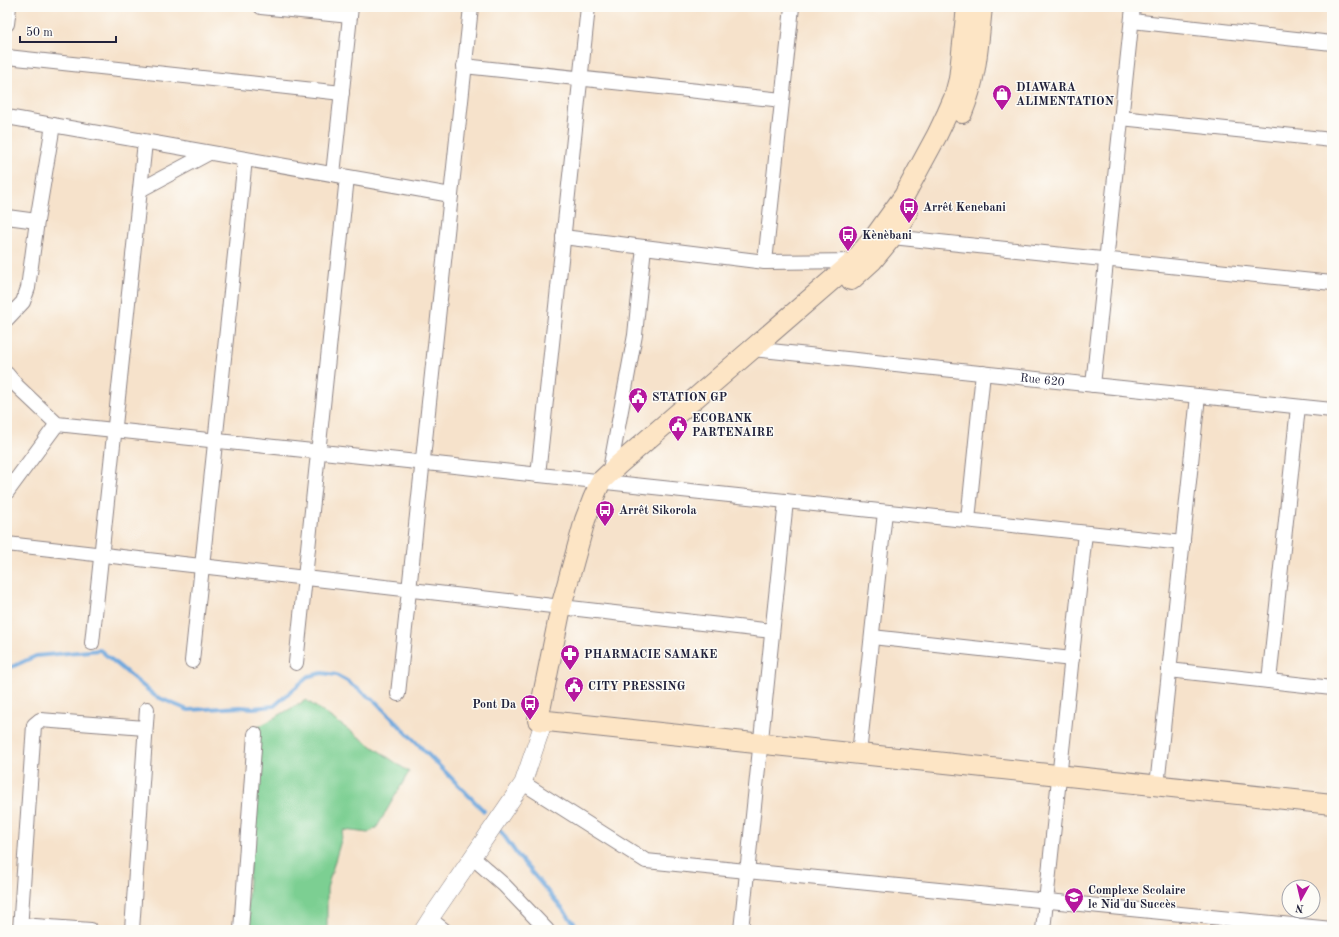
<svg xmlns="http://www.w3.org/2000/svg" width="1339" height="937" viewBox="0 0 1339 937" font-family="'Old Standard TT',serif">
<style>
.green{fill:#7bcf92;stroke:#4e7866}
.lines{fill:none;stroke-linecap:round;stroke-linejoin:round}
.stream{stroke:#6ea7dd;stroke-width:4}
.minor-casing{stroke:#8c8283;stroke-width:16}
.tertiary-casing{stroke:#8c8283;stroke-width:18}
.secondary-casing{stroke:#8c8283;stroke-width:22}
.minor{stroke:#fff;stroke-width:14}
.tertiary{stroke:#fff;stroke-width:17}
.secondary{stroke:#fde5c5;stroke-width:20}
.labels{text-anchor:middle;stroke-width:3;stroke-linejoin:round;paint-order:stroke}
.poi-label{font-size:12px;font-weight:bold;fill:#22223b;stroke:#fdfcf7;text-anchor:start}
.street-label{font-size:12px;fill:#22223b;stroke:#fdfcf7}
</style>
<rect width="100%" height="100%" fill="#fdfcf7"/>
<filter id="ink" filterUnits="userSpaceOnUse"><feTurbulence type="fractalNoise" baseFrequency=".025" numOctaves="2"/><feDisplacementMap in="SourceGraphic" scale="8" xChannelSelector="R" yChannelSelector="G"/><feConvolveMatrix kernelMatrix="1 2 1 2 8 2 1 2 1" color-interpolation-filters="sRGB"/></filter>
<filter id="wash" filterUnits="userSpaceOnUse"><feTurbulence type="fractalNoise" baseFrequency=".012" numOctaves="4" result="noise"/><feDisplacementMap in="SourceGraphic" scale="16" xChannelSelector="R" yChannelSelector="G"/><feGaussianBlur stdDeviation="0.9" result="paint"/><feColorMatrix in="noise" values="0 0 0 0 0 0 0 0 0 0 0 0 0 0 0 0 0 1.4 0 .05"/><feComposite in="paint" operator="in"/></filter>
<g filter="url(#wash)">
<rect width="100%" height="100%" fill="#f6e2cb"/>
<path class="green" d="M306,700L409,772L377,827L368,833L344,830L327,888V930H265L246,929L258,727Z"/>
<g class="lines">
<g class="stream">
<path d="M7,669L36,656L100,650L155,696L188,710L241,707L253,708L274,706L309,676L322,673L336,675L347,681L376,702L484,811"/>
<path d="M500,830L518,856L580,930"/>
</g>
</g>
</g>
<g filter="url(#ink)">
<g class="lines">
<defs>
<g id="minor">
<path d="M261,7L350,16"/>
<path d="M1132,21L1332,43"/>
<path d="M7,24L9,7"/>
<path d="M7,57L342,93"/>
<path d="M464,66L782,100"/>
<path d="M7,117L451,195"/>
<path d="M1121,118L1332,140"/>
<path d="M333,174L351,7"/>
<path d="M140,190L209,153"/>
<path d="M7,217L37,221"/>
<path d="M563,237L765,262L857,261"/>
<path d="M892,237L1332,283"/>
<path d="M765,262L792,7"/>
<path d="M7,319L23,302L28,288L37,221L53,125"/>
<path id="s1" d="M752,349L1332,410"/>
<path d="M7,374L17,386L57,424L1183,543"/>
<path d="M1093,385L1133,7"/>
<path d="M538,475L588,7"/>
<path d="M609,475L635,335L644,247"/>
<path d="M7,492L57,424"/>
<path d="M968,520L983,373"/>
<path d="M7,544L772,631"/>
<path d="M872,637L1072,659"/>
<path d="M92,643L145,142"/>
<path d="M192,661L245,159"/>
<path d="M296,663L347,177"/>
<path d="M1169,670L1332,688"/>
<path d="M1269,681L1298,407"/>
<path d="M398,694L471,7"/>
<path d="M859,754L885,512"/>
<path d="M523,783L646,861L1332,929"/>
<path d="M1157,786L1198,396"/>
<path d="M472,857L504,885L547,930"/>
<path d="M430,919L444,930"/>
<path d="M21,925L91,930"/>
<path d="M20,930L34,725L40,720L145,728"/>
<path d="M132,930L147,709"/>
<path d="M241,930L255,734"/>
<path d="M741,930L786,501"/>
<path d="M1043,930L1085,533"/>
</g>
<path id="tertiary" d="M423,930L430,919L523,783L544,721"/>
<g id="secondary">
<path d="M967,7L959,79L954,98L947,114L937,135L904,196L876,235L854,261L618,465L601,481L593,499L585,520L561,607L538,720L1332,804"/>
<path d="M962,113C977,77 978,45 982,7"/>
<path d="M851,280L873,260L892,237L907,213"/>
</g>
</defs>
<use href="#minor" class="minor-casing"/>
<use href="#tertiary" class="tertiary-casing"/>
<use href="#secondary" class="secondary-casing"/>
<use href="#minor" class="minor"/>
<use href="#tertiary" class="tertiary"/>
<use href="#secondary" class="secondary"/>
</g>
</g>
<defs>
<symbol id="shop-pin" viewBox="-11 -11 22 30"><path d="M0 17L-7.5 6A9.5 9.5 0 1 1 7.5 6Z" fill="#b5179e" stroke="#fdfcf7"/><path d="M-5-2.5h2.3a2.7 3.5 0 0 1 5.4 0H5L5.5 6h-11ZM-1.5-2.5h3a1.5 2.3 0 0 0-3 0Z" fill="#fff"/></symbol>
<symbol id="bus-pin" viewBox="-11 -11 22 30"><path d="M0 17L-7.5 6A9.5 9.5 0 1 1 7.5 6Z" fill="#b5179e" stroke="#fdfcf7"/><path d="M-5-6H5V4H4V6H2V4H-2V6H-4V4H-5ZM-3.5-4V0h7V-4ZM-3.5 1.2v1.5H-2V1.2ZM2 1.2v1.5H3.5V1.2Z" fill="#fff"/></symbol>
<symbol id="civic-pin" viewBox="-11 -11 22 30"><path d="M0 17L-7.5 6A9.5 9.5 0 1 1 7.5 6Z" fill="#b5179e" stroke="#fdfcf7"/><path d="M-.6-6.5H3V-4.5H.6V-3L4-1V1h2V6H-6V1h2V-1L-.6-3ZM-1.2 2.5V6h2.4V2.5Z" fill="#fff"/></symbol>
<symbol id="pharmacy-pin" viewBox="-11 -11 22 30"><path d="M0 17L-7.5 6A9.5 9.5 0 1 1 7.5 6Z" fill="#b5179e" stroke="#fdfcf7"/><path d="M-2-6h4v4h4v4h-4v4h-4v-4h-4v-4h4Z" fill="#fff"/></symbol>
<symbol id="school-pin" viewBox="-11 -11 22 30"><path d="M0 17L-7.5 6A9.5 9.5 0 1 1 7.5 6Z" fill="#b5179e" stroke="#fdfcf7"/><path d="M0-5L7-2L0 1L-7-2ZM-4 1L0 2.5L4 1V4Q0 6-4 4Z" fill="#fff"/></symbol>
</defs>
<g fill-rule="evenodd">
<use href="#shop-pin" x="991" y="83" width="22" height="30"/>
<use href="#bus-pin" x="898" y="196" width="22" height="30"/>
<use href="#bus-pin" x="837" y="224" width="22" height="30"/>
<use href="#civic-pin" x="627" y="386" width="22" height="30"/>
<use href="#civic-pin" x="667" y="414" width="22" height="30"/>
<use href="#bus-pin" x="594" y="499" width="22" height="30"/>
<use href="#pharmacy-pin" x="559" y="643" width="22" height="30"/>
<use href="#civic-pin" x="563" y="675" width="22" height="30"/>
<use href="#bus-pin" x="519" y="693" width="22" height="30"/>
<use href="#school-pin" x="1063" y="886" width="22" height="30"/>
</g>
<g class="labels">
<g class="poi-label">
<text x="1016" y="91">DIAWARA<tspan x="1016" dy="14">ALIMENTATION</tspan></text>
<text x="923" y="211">Arrêt Kenebani</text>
<text x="862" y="239">Kènèbani</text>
<text x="652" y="401">STATION GP</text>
<text x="692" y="422">ECOBANK<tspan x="692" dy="14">PARTENAIRE</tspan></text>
<text x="619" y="514">Arrêt Sikorola</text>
<text x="584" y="658">PHARMACIE SAMAKE</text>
<text x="588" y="690">CITY PRESSING</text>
<text x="516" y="708" text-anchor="end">Pont Da</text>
<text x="1088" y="894">Complexe Scolaire<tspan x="1088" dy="14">le Nid du Succès</tspan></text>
</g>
<g class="street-label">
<text dy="4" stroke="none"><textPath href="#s1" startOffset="292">Rue 620</textPath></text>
</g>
</g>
<rect width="1339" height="937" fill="none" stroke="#fdfcf7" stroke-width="24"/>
<g transform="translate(1301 899) rotate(188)"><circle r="19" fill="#fdfcf7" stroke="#a5a5ac"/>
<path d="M0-3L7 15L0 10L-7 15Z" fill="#b5179e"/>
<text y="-6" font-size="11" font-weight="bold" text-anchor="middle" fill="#22223b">N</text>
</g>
<path d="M20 36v6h96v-6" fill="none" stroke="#22223b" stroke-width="2"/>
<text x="26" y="36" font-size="12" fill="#22223b" stroke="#fdfcf7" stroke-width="3" paint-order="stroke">50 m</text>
</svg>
